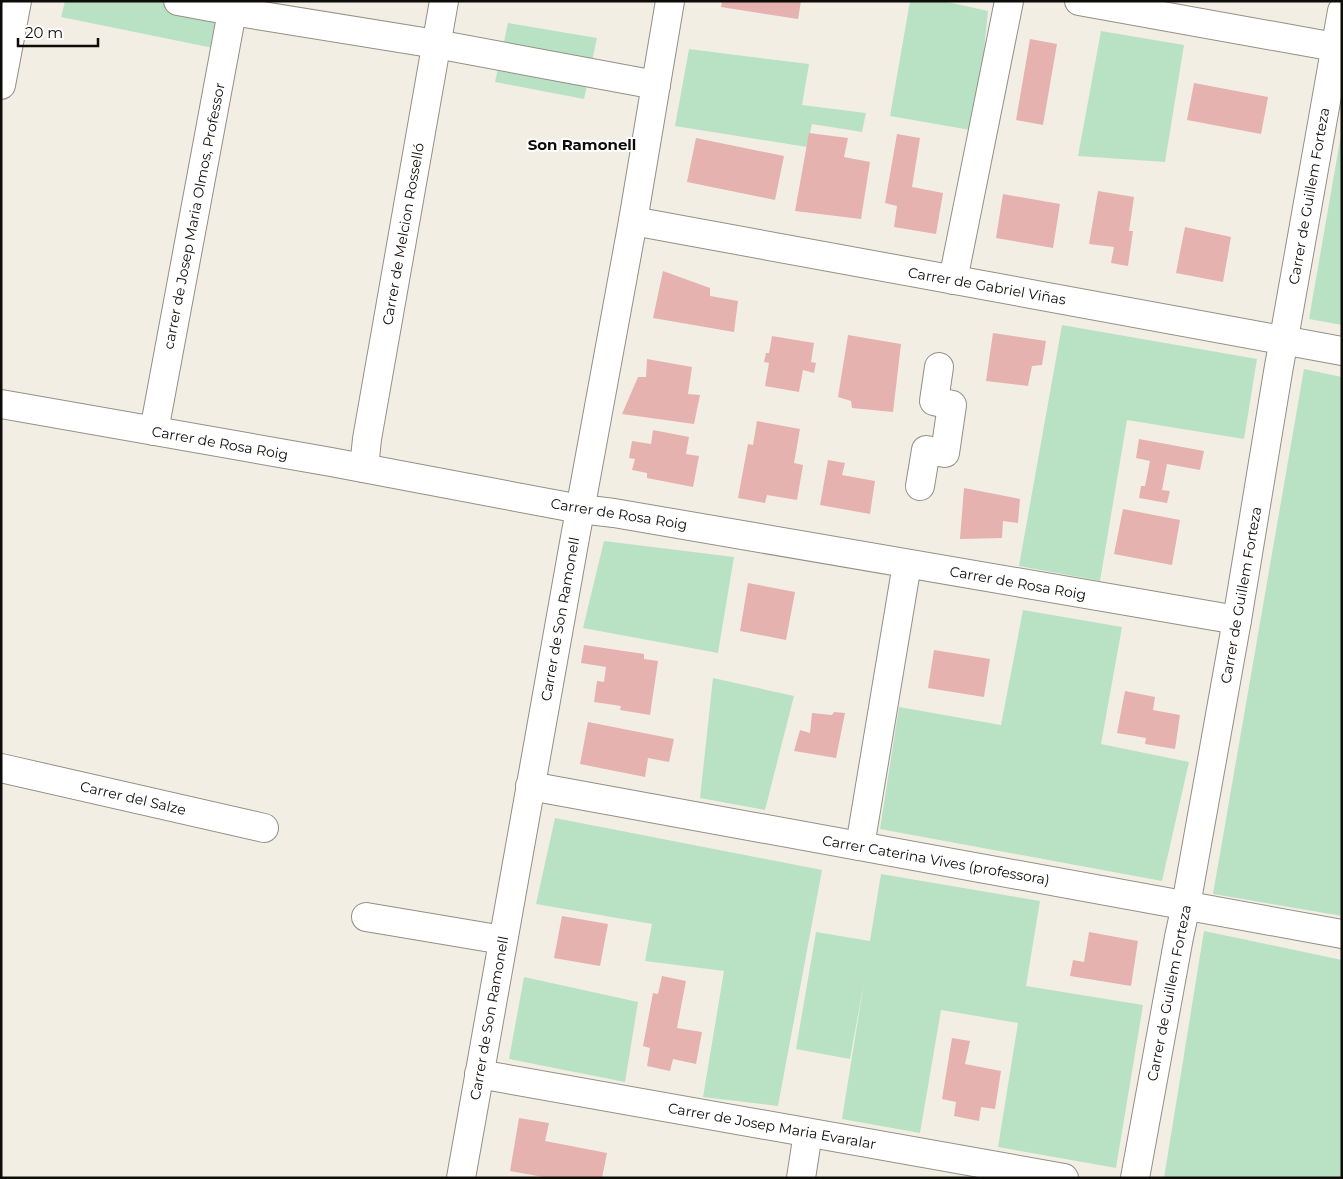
<svg xmlns="http://www.w3.org/2000/svg" width="1343" height="1179" viewBox="0 0 1343 1179" font-family="Montserrat,sans-serif">
<style>
.green{fill:#b9e2c5}
.building{fill:#e5b2af}
.lines{fill:none;stroke-linecap:round;stroke-linejoin:round}
.minor-casing{stroke:#948f86;stroke-width:30}
.minor{stroke:#fff;stroke-width:28}
.labels{text-anchor:middle;stroke-width:4;stroke-linejoin:round;paint-order:stroke}
.street-label{font-size:14px;fill:#0e0c09;stroke:#fff}
.neighbourhood-label{font-size:15px;font-weight:bold;fill:#0e0c09;stroke:#fff}
</style>
<rect width="100%" height="100%" fill="#f3eee4"/>
<g class="green">
<path d="M65,1H225L218,49L61,17Z"/>
<path d="M910,1H943L988,11L976,131L890,116Z"/>
<path d="M508,23L597,38L584,99L495,82Z"/>
<path d="M1101,31L1184,45L1165,162L1078,156Z"/>
<path d="M689,49L809,64L802,105L866,113L862,132L812,124L807,147L675,126Z"/>
<path d="M1342,129V325L1309,319Z"/>
<path d="M1062,325L1257,359L1244,439L1127,420L1100,581L1019,566Z"/>
<path d="M1304,369L1342,377V916L1213,894Z"/>
<path d="M604,541L734,557L718,653L583,628Z"/>
<path d="M1023,610L1122,627L1101,744L1189,762L1162,881L880,829L899,707L1001,725Z"/>
<path d="M713,678L794,696L765,810L700,798Z"/>
<path d="M555,818L822,870L778,1106L703,1097L724,971L645,961L652,924L536,904Z"/>
<path d="M881,874L1040,901L1026,986L1143,1005L1116,1168L998,1147L1018,1023L941,1010L920,1133L842,1119L864,982L850,1059L796,1049L816,932L870,941Z"/>
<path d="M1204,931L1342,960V1178H1164Z"/>
<path d="M524,977L638,1002L625,1082L509,1059Z"/>
</g>
<g class="building">
<path d="M722,1H801L798,19L721,7Z"/>
<path d="M1030,39L1057,44L1043,125L1016,120Z"/>
<path d="M1194,83L1268,97L1261,134L1187,120Z"/>
<path d="M809,133L848,138L844,157L870,162L861,219L795,211Z"/>
<path d="M897,134L920,138L912,187L943,193L936,234L894,227L897,206L885,203Z"/>
<path d="M696,138L784,156L775,200L687,182Z"/>
<path d="M1098,191L1134,197L1129,231H1133L1128,266L1111,263L1114,247L1089,244Z"/>
<path d="M1003,194L1060,204L1053,248L996,238Z"/>
<path d="M1185,227L1231,237L1223,282L1176,273Z"/>
<path d="M663,271L710,288V296L738,301L734,332L653,318Z"/>
<path d="M993,333L1046,341L1042,365L1032,366L1028,386L986,381Z"/>
<path d="M848,335L901,344L893,412L852,408L851,401L838,397Z"/>
<path d="M772,336L814,343L811,362L816,363L814,373L803,370L799,392L765,386L769,363L764,362L766,353H769Z"/>
<path d="M647,359L692,367L688,394L700,395L694,424L622,414L638,377H646Z"/>
<path d="M757,421L800,429L794,463L803,465L797,500L767,495L765,503L738,498L748,444L753,445Z"/>
<path d="M653,430L689,437L686,454L699,456L693,487L647,478V473L632,470L635,459L629,458L632,441L651,444Z"/>
<path d="M1139,439L1204,451L1200,470L1167,464L1162,490L1170,491L1167,503L1139,498L1141,486H1145L1150,461L1136,458Z"/>
<path d="M828,460L845,463L842,475L875,481L870,514L820,505Z"/>
<path d="M964,488L1020,499L1018,523L1003,521L1002,538L960,539Z"/>
<path d="M1123,509L1180,520L1172,565L1114,554Z"/>
<path d="M748,583L795,592L786,640L740,631Z"/>
<path d="M584,645L644,654V659L658,661L650,715L620,710L621,706L594,702L597,681L604,682L606,667L581,663Z"/>
<path d="M934,650L990,659L984,697L928,688Z"/>
<path d="M1125,691L1155,697L1153,710L1180,715L1175,749L1145,744L1146,738L1117,733Z"/>
<path d="M834,712L845,713L836,758L794,751L800,730L810,733L812,713L832,715Z"/>
<path d="M588,722L674,739L669,762L648,758L645,777L580,764Z"/>
<path d="M562,916L608,924L600,966L554,958Z"/>
<path d="M1089,932L1138,941L1131,986L1070,976L1073,960L1084,962Z"/>
<path d="M662,976L686,981L677,1028L702,1032L696,1064L673,1059L670,1071L647,1066L650,1048L643,1046L653,993L658,994Z"/>
<path d="M952,1038L970,1041L965,1064L1001,1071L995,1109L981,1107L979,1121L954,1116L956,1102L942,1099Z"/>
<path d="M519,1118L549,1123L545,1141L607,1153L602,1178H549L510,1171Z"/>
</g>
<g class="lines">
<defs>
<g id="minor">
<path d="M178,1L232,11L436,44L656,85"/>
<path d="M1079,1L1335,47"/>
<path d="M1,85L17,1"/>
<path d="M633,221L1342,351"/>
<path d="M953,280L1009,1"/>
<path d="M1,404L331,462L580,509L614,513L1237,620"/>
<path d="M154,431L234,1"/>
<path d="M364,468L367,439L444,1"/>
<path d="M920,486L926,450L945,453L952,405L934,401L939,367"/>
<path d="M1,768L264,828"/>
<path d="M530,786L1342,934"/>
<path d="M860,846L907,564"/>
<path d="M366,917L503,940"/>
<path d="M479,1074L1064,1178"/>
<path d="M461,1178L574,543L633,221L670,1"/>
<path d="M801,1178L808,1133"/>
<path d="M1135,1178L1179,937L1186,905L1237,620L1278,372L1342,11"/>
</g>
</defs>
<use href="#minor" class="minor-casing"/>
<use href="#minor" class="minor"/>
</g>
<g class="labels">
<g class="street-label">
<text transform="translate(1309 196) rotate(-80)" y="5">Carrer de Guillem Forteza</text>
<text transform="translate(194 216) rotate(-79)" y="5">carrer de Josep Maria Olmos, Professor</text>
<text transform="translate(403 234) rotate(-80)" y="5">Carrer de Melcion Rosselló</text>
<text transform="translate(987 286) rotate(10)" y="5">Carrer de Gabriel Viñas</text>
<text transform="translate(220 443) rotate(10)" y="5">Carrer de Rosa Roig</text>
<text transform="translate(619 514) rotate(9)" y="5">Carrer de Rosa Roig</text>
<text transform="translate(1018 583) rotate(10)" y="5">Carrer de Rosa Roig</text>
<text transform="translate(1241 595) rotate(-80)" y="5">Carrer de Guillem Forteza</text>
<text transform="translate(560 619) rotate(-80)" y="5">Carrer de Son Ramonell</text>
<text transform="translate(133 798) rotate(13)" y="5">Carrer del Salze</text>
<text transform="translate(936 860) rotate(10)" y="5">Carrer Caterina Vives (professora)</text>
<text transform="translate(1169 993) rotate(-79)" y="5">Carrer de Guillem Forteza</text>
<text transform="translate(489 1018) rotate(-80)" y="5">Carrer de Son Ramonell</text>
<text transform="translate(772 1126) rotate(10)" y="5">Carrer de Josep Maria Evaralar</text>
</g>
<g class="neighbourhood-label">
<text x="582" y="150">Son Ramonell</text>
</g>
</g>
<rect width="1343" height="1179" fill="none" stroke="#0e0c09" stroke-width="5"/>
<path d="M18 38v8h80v-8" fill="none" stroke="#0e0c09" stroke-width="2.5"/>
<text x="25" y="38" font-size="15" fill="#0e0c09" stroke="#ffffff" stroke-width="4" paint-order="stroke">20 m</text>
</svg>
